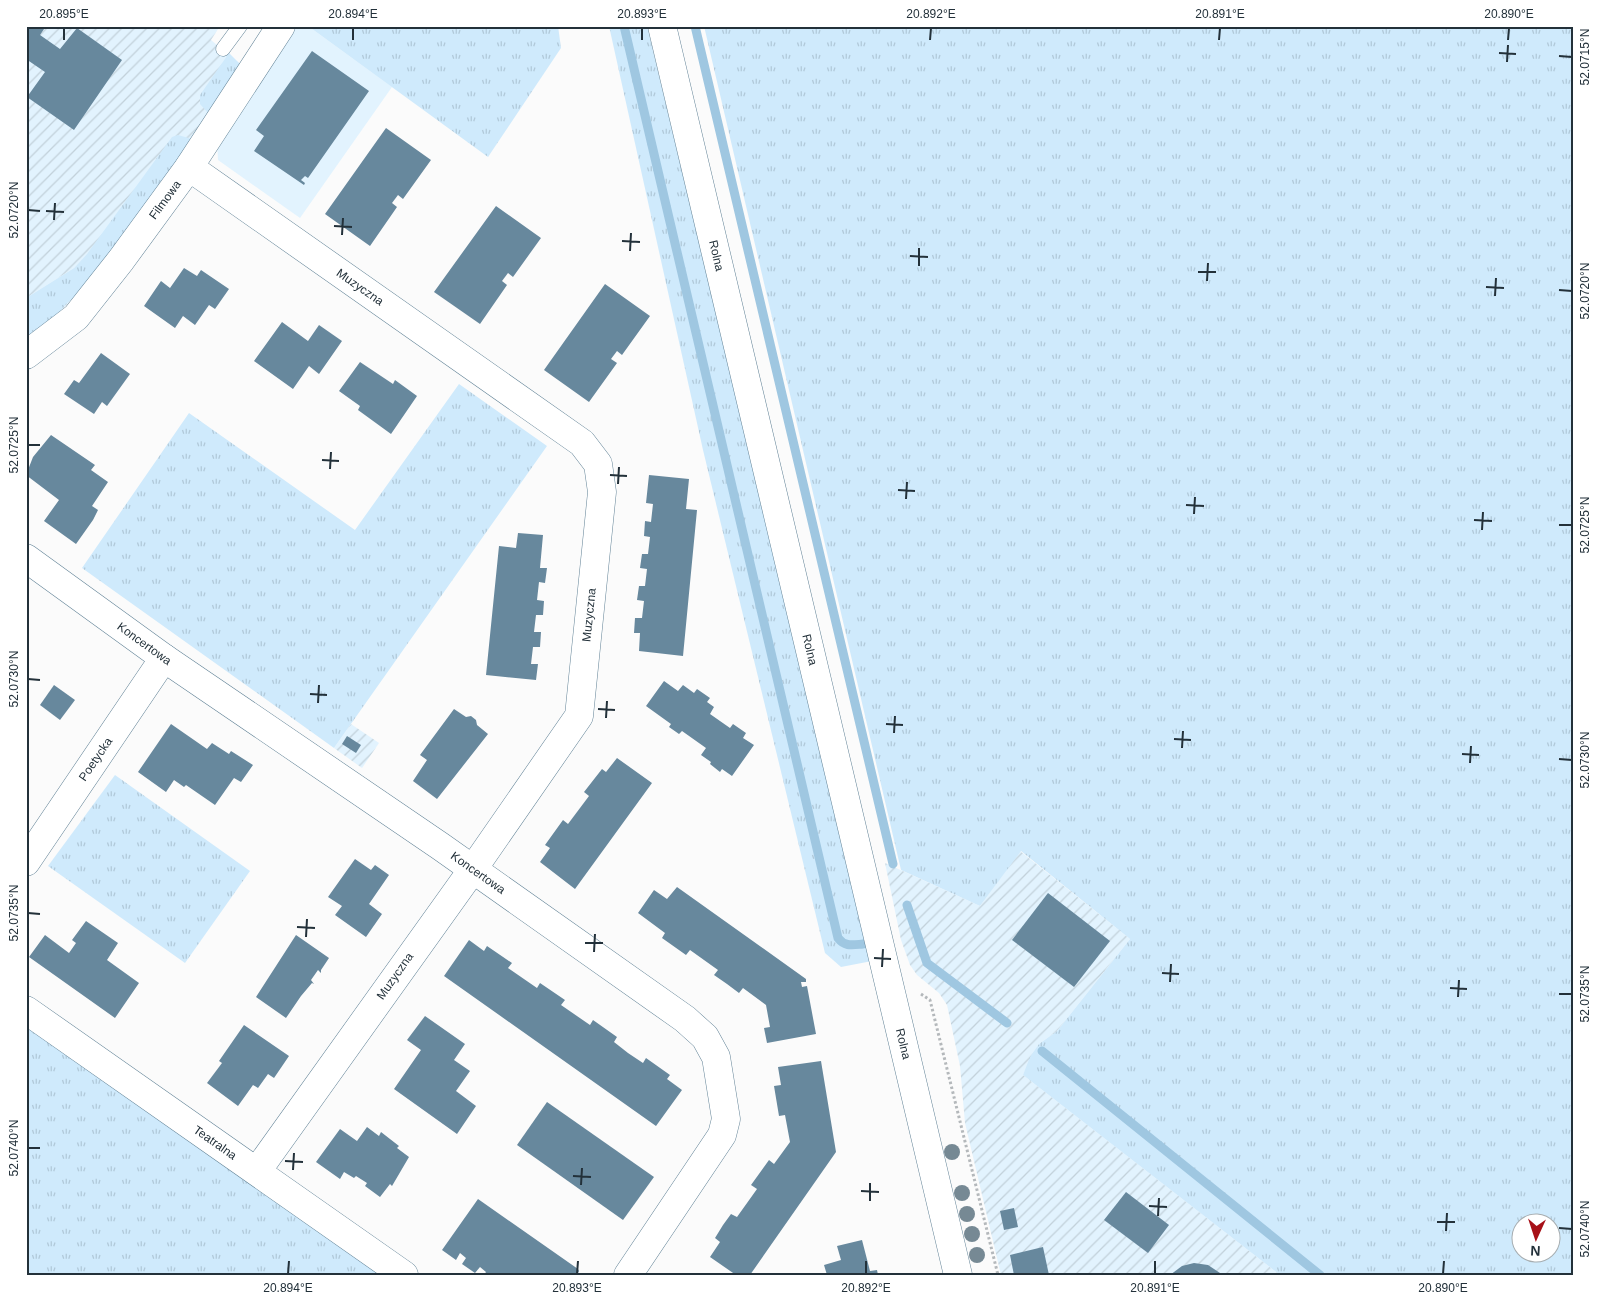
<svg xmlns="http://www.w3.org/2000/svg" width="1599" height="1301" viewBox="0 0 1599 1301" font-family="Helvetica,sans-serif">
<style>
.built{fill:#e2f3fe}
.industrial{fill:url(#industrial-furrows)}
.grass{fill:url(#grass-tufts);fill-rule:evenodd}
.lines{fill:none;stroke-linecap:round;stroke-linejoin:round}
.stream{stroke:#9fc7e1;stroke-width:9}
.building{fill:#67889d}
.service-casing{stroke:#618296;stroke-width:15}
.minor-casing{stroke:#618296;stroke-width:29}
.tertiary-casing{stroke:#618296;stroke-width:29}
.path{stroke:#b4b8bb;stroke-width:3;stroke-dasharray:2.5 2.5;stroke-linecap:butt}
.service{stroke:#fff;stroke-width:14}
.minor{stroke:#fff;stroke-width:28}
.tertiary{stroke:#fff;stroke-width:28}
.tree{fill:#768994}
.ticks{fill:none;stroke:#23313a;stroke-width:2}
.labels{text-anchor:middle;stroke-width:5;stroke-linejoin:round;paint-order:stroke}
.street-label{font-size:12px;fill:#23313a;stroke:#fff}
.neatline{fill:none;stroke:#23313a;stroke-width:2}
.ticks-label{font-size:12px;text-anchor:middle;fill:#23313a}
</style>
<defs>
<pattern id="industrial-furrows" width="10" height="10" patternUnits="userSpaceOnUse" patternTransform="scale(1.25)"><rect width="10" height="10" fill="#e2f3fe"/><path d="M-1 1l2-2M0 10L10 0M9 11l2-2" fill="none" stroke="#c2d1da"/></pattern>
<pattern id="grass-tufts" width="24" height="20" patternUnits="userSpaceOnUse" patternTransform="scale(1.25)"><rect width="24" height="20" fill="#cfeafc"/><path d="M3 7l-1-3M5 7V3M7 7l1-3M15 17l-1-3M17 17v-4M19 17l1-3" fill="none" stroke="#b1c9d9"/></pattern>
</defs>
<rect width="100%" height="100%" fill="#fbfbfb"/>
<path class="built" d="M297,26H308L392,87L300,218L218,160L217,142Z"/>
<g class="industrial">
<path d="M26,26H220L211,40L240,64L180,157L74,268L26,298Z"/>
<path d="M351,724L379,743L362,768L334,748Z"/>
<path d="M1020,851L1130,939L1057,1031L1039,1044L1023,1075L1280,1275H1001L965,1123L960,1066L947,1005L939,993L917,975L910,965L901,940L885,863L980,906Z"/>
</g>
<g class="grass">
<path d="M308,26H558L561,48L488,157Z"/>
<path d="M609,26H647L872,961L841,967L825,953L703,450Z"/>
<path d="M704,26H1573V1275H1280L1023,1075L1030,1057L1039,1044L1057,1031L1130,939L1021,851L980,906L901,870ZM1522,1224H1552V1254H1522Z"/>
<path d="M229,53L240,64L208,113L200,104V95Z"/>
<path d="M178,135L192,139L119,250L39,333L26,343V298L74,268L87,254L172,137Z"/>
<path d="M459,384L547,446L334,748L82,568L189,413L355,530Z"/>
<path d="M115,775L250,871L185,963L48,866Z"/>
<path d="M26,1021L387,1275H26Z"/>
</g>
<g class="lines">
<g class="stream">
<path d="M624,26L838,938C845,947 852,945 863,944"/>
<path d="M695,26L893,864"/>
<path d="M907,905L927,963L1007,1023"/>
<path d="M1042,1051L1320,1275"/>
</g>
</g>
<g class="building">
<path d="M26,26H46L40,35L60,49L77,28L122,60L74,130L27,97L45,72L26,59Z"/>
<path d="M312,51L369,91L308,178L305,176L301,180L305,183L304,185L254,151L264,136L256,130Z"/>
<path d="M386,128L431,160L403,199L398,195L392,203L397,207L370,246L325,214Z"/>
<path d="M496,206L541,238L513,277L508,273L502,281L507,285L480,324L434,292Z"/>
<path d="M184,268L197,276L201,270L229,289L215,309L209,305L195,325L183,316L175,328L144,306L161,281L170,288Z"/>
<path d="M605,284L650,316L622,355L617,351L611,359L617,363L589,402L544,370Z"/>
<path d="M282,322L308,341L319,325L342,341L319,374L309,366L293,389L254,361Z"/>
<path d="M101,353L130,374L107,406L102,402L94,414L64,394L74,380L79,383Z"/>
<path d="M360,362L393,384L395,380L417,396L391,434L358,410L360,406L339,391Z"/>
<path d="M51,435L95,465L91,470L108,482L92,506L98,510L93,520L76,544L44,521L59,500L26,475L33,457Z"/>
<path d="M649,475L689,479L686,509L697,510L683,656L639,651L640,633H634L635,618H642L644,601L637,600L639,586H645L647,569L640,568L642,554H648L650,537L644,536L645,521L651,522L653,504L646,503Z"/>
<path d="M518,533L543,535L540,568H547L545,583L539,582L537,600L544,601L543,615H536L534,632H541L540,647H533L531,664H538L536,680L486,675L499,546L516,548Z"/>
<path d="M664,681L678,691L683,685L694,693L697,689L710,698L707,702L714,707L710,714L730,728L733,724L746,733L743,738L754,745L732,776L722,769L720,772L710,764L711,762L701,755L706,748L682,731L679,734L669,727L671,724L646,706Z"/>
<path d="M54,685L75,700L60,720L40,705Z"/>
<path d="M454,709L466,717L471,716L476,720L477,725L488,734L437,799L413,781L427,760L420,755Z"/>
<path d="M171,724L207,749L212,743L229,754L231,751L253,765L241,782L234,778L215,805L186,785L184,787L174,780L166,792L138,772Z"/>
<path d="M347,736L361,745L356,753L342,744Z"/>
<path d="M617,758L652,783L575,889L540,862L550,848L545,845L563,820L568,824L589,796L584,792L602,769L606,772Z"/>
<path d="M355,859L371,870L375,865L389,875L369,904L382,914L366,937L335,915L342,906L328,897Z"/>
<path d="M677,887L806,979V982H801L802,987L807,986L816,1034L767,1043L764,1028L770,1027L766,1005L743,988L739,993L727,984L714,975L718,970L690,950L686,955L662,938L665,933L638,913L654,890L667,899Z"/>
<path d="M1048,893L1110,941L1074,987L1012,940Z"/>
<path d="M86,921L118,943L107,960L139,983L115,1018L29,957L45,935L69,953L76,943L72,940Z"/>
<path d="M296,935L329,958L321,970V973L318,970L311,980L314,984L312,983L301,996L286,1018L256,997Z"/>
<path d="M469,940L484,951L487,946L512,963L508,968L537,988L540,983L565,1000L561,1005L590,1025L593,1020L617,1037L614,1042L628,1053L643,1063L646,1058L670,1075L667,1079L682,1090L656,1126L444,976Z"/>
<path d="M425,1016L465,1044L454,1060L470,1071L456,1091L476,1106L457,1134L394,1089L421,1050L407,1040Z"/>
<path d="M244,1025L289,1056L274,1078L268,1074L258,1088L253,1085L238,1106L207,1083L222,1063L219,1061Z"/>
<path d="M821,1061L836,1152L750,1275H736L710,1257L720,1242L715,1238L723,1225L731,1214L737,1217L757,1189L751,1185L769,1160L774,1164L790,1142L785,1115L779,1116L774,1086L781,1085L778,1067Z"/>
<path d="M547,1102L654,1177L623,1220L517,1145Z"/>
<path d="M367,1127L379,1136L381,1132L399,1146L397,1148L409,1157L392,1186L390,1184L380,1197L365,1186L367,1183L356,1176L354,1178L344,1172L340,1179L316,1162L340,1129L357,1141Z"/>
<path d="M1126,1192L1169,1225L1148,1253L1104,1220Z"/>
<path d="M478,1199L578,1269L579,1271L577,1275H484L486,1272L480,1267L475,1273L462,1264L466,1258L460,1253L456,1260L442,1250Z"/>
<path d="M1014,1208L1018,1227L1004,1230L1000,1211Z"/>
<path d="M862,1240L870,1271L877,1270L878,1275H827L824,1265L841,1260L837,1246Z"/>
<path d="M1043,1247L1049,1275H1014L1010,1255Z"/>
<path d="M1194,1263L1208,1265L1223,1275H1170L1182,1266Z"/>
</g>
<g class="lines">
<defs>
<path id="service" d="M223,49L240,26"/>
<g id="minor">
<path id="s1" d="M189,167L582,443L598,464L602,492L579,716L473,869L257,1171"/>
<path id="s2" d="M26,355L76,317L121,260L189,167L281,26"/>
<path id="s3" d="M26,558L164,658L440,846L685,1019L705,1037L716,1057L726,1119L722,1135L628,1275"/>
<path id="s4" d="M26,862L164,658"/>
<path id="s5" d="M26,1010L404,1275"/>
</g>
<g id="tertiary">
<path id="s6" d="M662,26L958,1275"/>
</g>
</defs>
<use href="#service" class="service-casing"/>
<use href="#minor" class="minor-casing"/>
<use href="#tertiary" class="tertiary-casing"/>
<path class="path" d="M921,994L930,1000L998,1275"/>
<use href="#service" class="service"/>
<use href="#minor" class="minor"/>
<use href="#tertiary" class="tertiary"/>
</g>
<g class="tree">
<circle cx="952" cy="1152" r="8"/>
<circle cx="962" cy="1193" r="8"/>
<circle cx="967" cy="1214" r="8"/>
<circle cx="972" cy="1234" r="8"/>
<circle cx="977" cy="1255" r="8"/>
</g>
<path class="ticks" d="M64,40V28M353,40V28M642,40V28M930,40L931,28M1219,40L1220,28M1508,40L1509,28M1499,53L1516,54M1559,56L1572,57M1507,62L1508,45M28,210L40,211M46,211L64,212M54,220L55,203M334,226L352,227M342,235L343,218M622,241L640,242M630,251L631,233M910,256L928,257M919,266V248M1198,272H1216M1207,281L1208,263M1486,287L1504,288M1559,290L1572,291M1495,296L1496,278M28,445H40M322,460L339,461M330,469L331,452M610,475L627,476M618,484L619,467M898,490L915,491M906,499L907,482M1186,505L1204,506M1194,514L1195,497M1474,520L1492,521M1559,525H1572M1482,530L1483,512M28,679L40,680M310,694L327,695M318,703L319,685M598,709L615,710M606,718L607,701M886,724L903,725M894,733L895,716M1174,739L1191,740M1182,748L1183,731M1462,754L1479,755M1559,759L1572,760M1470,763L1471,746M28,913L40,914M297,927L315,928M306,937L307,919M585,943H603M594,952L595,934M874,958L891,959M882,967L883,949M1162,973L1179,974M1170,982L1171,964M1450,988L1467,989M1559,994H1572M1458,997L1459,980M28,1148H40M285,1161L303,1162M293,1170L294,1153M573,1176L591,1177M581,1185L582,1168M861,1191L879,1192M870,1201V1183M1149,1206L1167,1207M1158,1216L1159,1198M1437,1222H1455M1559,1228L1572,1229M1446,1231L1447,1213M288,1274L289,1261M577,1274L578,1261M866,1274V1261M1155,1274V1261M1443,1274L1444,1261"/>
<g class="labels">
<g class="street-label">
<text dy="4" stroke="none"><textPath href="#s2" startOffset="210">Filmowa</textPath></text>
<text dy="4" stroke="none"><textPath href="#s6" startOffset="236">Rolna</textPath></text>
<text dy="4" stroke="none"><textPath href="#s1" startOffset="209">Muzyczna</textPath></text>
<text transform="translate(589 615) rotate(-84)" y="4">Muzyczna</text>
<text dy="4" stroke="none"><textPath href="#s3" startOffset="146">Koncertowa</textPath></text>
<text dy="4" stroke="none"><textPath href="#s6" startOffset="641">Rolna</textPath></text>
<text dy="4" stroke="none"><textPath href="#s4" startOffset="124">Poetycka</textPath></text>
<text dy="4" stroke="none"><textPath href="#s3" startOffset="551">Koncertowa</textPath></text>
<text transform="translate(395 976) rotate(-55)" y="4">Muzyczna</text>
<text dy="4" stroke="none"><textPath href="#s6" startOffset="1046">Rolna</textPath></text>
<text dy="4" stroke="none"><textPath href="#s5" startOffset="231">Teatralna</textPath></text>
</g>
</g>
<rect width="1599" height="1301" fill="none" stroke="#ffffff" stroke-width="55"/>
<g transform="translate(1536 1238) rotate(183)"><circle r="24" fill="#ffffff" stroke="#a7adb0"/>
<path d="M0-4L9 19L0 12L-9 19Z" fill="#a71118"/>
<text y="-8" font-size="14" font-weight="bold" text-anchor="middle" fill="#23313a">N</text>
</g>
<rect x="28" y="28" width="1544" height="1246" class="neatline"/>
<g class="ticks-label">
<text x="64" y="18">20.895°E</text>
<text x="353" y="18">20.894°E</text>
<text x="642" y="18">20.893°E</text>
<text x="931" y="18">20.892°E</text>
<text x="1220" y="18">20.891°E</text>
<text x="1509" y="18">20.890°E</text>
<text transform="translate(1585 57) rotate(-90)" y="4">52.0715°N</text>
<text transform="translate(14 210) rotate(-90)" y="4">52.0720°N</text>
<text transform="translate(1585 291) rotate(-90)" y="4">52.0720°N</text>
<text transform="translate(14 445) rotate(-90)" y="4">52.0725°N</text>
<text transform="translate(1585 525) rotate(-90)" y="4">52.0725°N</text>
<text transform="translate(14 679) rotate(-90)" y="4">52.0730°N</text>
<text transform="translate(1585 760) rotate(-90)" y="4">52.0730°N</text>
<text transform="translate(14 913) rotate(-90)" y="4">52.0735°N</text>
<text transform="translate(1585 994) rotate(-90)" y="4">52.0735°N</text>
<text transform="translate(14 1148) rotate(-90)" y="4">52.0740°N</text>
<text transform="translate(1585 1229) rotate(-90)" y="4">52.0740°N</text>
<text x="288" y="1292">20.894°E</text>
<text x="577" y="1292">20.893°E</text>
<text x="866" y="1292">20.892°E</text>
<text x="1155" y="1292">20.891°E</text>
<text x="1443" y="1292">20.890°E</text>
</g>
</svg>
